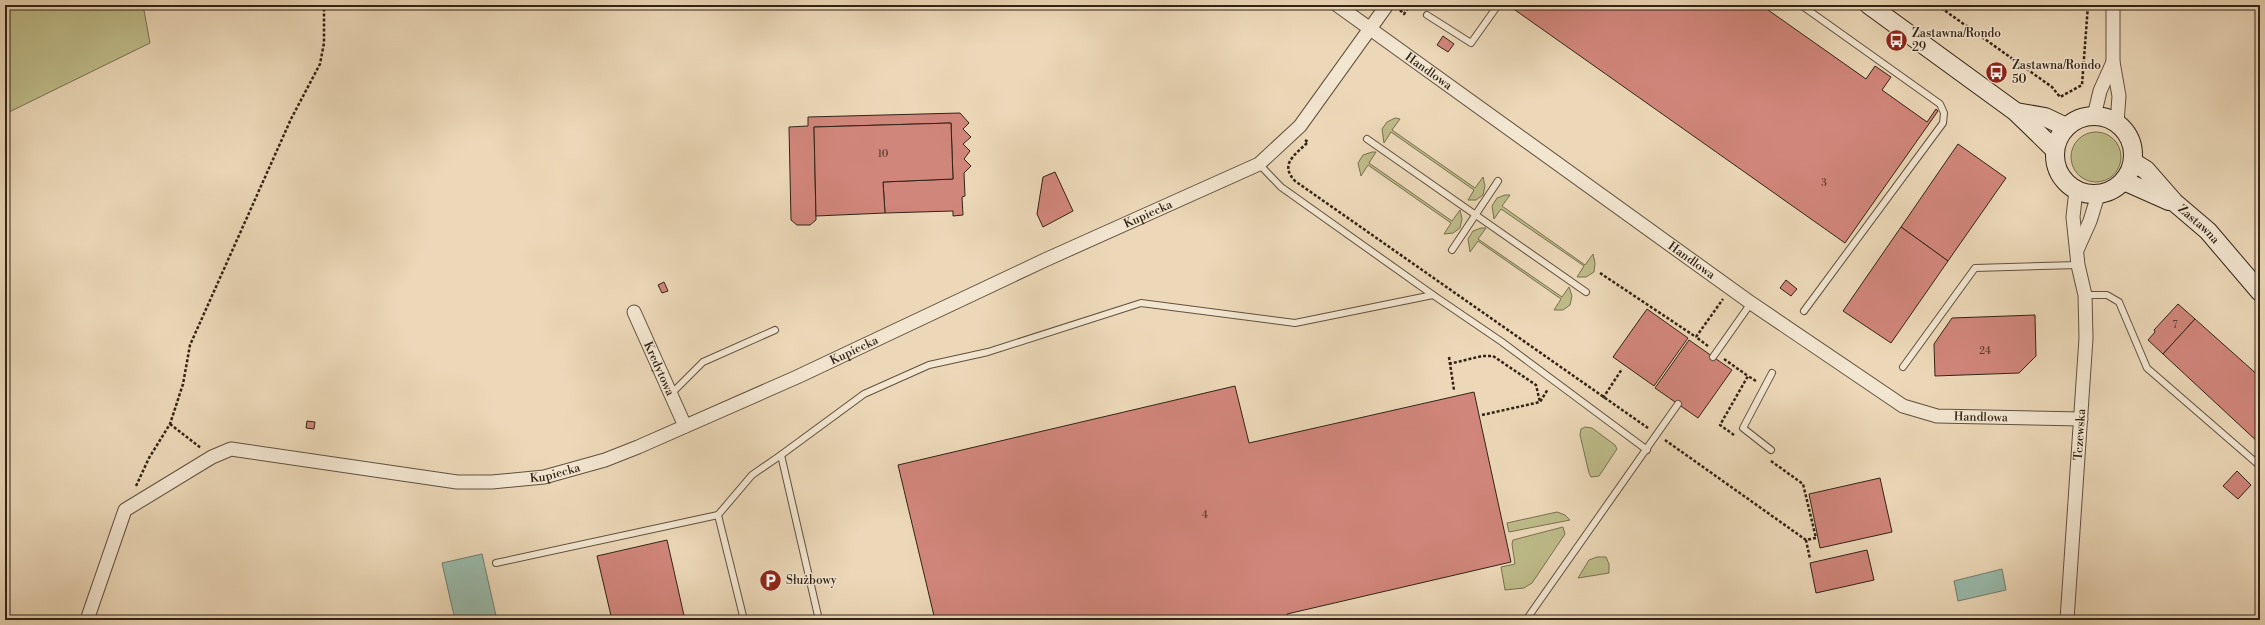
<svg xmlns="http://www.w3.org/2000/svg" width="2265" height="625" viewBox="0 0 2265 625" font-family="'Libre Bodoni',serif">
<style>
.green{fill:#bebc8a;stroke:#787050}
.water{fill:#99baab;stroke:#707e6f}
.building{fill:#d1867b;stroke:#322315}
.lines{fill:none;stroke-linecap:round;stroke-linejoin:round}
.service-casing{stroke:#60503e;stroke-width:8}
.minor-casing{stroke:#60503e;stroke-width:15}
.secondary-casing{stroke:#322315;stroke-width:20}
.path{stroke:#322315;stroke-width:2.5;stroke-dasharray:3 2;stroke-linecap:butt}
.service{stroke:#f3e6d1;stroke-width:6}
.minor{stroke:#f3e6d1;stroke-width:13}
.secondary{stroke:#f3e6d1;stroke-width:18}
.labels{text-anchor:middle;stroke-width:3;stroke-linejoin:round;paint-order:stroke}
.number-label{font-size:10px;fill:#5a3c2e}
.poi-label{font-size:12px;fill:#322315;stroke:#f3e6d1;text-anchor:start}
.street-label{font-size:12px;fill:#322315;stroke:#f3e6d1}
</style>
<rect width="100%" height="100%" fill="#ecd8b8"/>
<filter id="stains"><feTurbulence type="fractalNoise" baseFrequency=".005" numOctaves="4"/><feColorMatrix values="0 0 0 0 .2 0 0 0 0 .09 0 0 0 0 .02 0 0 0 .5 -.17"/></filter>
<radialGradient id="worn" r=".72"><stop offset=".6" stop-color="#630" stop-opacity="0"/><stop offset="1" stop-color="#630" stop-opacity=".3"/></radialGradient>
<g class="green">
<path d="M5,5H143L150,43L5,114Z"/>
<path d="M1395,118L1400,119L1392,130L1475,188L1483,177L1485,186L1483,195L1476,200H1468L1474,190L1391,132L1384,143L1382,129L1387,122Z"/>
<circle cx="2096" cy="157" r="25"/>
<path d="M1372,152H1376L1369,163L1452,221L1460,210L1462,219L1460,228L1453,233L1444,234L1451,223L1368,165L1361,176L1358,163L1363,155Z"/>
<path d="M1505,195H1510L1502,206L1585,265L1593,254L1595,263L1594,272L1586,277H1577L1584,266L1501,209L1494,219L1492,206L1497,198Z"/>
<path d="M1481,228H1486L1478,239L1562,297L1569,287L1572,296L1570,305L1563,310H1554L1561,299L1478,241L1470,252L1468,239L1473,231Z"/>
<path d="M1585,427L1592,428L1615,445L1617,449L1599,476L1591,477L1589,473L1580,435L1581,429Z"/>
<path d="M1557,512L1565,515L1570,520L1509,532L1507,523Z"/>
<path d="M1563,527L1565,534L1532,583L1524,588L1505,590L1501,567L1515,564L1512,544L1513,540Z"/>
<path d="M1597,557H1606L1609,564V573L1578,578L1589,560Z"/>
</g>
<g class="water">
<path d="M482,554L497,620H455L442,563Z"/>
<path d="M2002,569L2006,590L1958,601L1954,581Z"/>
</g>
<g class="building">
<path d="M1519,5H1761L1866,79L1875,66L1891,77L1882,90L1927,122L1936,109L1938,111L1845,243L1515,10Z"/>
<path d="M1443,36L1454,44L1448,52L1437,45Z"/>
<path d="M960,113L969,123L963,129L971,137L963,144L970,151L964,159L971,166L964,173L965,196L962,197L963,215L953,216V211L885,213L883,182L953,179L951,123L814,127L816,220L810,225H797L791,220L789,127L808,126V117Z"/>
<path d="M951,123L953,179L883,182L885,213L816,216L814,127Z"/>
<path d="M1958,144L2006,178L1948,261L1901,227Z"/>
<path d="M1055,172L1073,211L1043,227L1037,214L1043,177Z"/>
<path d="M1901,227L1948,261L1891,343L1843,311Z"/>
<path d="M1786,280L1797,289L1791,296L1780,288Z"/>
<path d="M664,282L668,291L662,293L658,285Z"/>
<path d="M2178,304L2195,319L2163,354L2148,340L2155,332L2154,330Z"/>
<path d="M1647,309L1688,338L1654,386L1613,357Z"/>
<path d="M2035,315L2036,356L2019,373L1935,376L1934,344L1952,318Z"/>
<path d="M2195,319L2260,377V444L2163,354Z"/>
<path d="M1689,340L1732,370L1698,418L1655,388Z"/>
<path d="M1235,386L1249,443L1474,392L1511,562L1287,614L1288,620H935L898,465Z"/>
<path d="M307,421L315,422L314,429L306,428Z"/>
<path d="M2237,471L2251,485L2238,499L2223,486Z"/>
<path d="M1880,478L1892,532L1820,548L1809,494Z"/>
<path d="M667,540L685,620H612L597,556Z"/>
<path d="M1867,550L1874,580L1816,593L1810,563Z"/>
</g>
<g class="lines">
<defs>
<g id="service">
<path d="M1801,5L1940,104L1944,113L1943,123L1804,311"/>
<path d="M1427,15L1471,43L1498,5"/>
<path d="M1367,139L1586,292"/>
<path d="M1259,164L1281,187L1433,295"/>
<path d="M1452,250L1498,181"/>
<path d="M2085,295H2107L2119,302L2147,368L2260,466"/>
<path d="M1713,357L1751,303"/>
<path d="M1903,367L1975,268L2078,265"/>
<path d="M671,394L703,362L775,330"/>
<path d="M1771,450L1743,428L1772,373"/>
<path d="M496,563L718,515"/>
<path d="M744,620L718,515L752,475L781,455"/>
<path d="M819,620L781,455L864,394L929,365L988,352L1141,303L1295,323L1433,295L1502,342L1647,450"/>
<path d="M1526,620L1678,404"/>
</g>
<g id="minor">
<path id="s1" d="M1337,5L1751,303L1903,406L1937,416L2081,419"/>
<path d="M2113,5V62L2119,96L2117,123"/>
<path d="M2094,116L2100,91L2113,62"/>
<path d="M2077,250L2090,221L2098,195"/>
<path id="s2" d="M634,312L685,426"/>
<path id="s3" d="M87,620L125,510L212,457L231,449L457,482H492L544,477L605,460L638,447L797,377L1045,260L1259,164L1300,126L1387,5"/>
<path id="s4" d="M2067,620L2086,338L2085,295L2078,265L2073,217L2076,190"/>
</g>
<g id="secondary">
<path d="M1869,5L2016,112L2055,150"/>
<path d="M2016,112L2045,117L2066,127"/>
<circle cx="2094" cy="155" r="39"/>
<path id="s5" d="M2133,162L2146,170L2174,202L2208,231L2260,292"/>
<path d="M2124,181L2169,201"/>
</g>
</defs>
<use href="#service" class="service-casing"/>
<use href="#minor" class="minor-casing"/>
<use href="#secondary" class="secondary-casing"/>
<g class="path">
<path d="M1937,5L2052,87L2060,97L2082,85L2088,5"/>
<path d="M1400,10L1404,14L1410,5"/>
<path d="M1305,140L1308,142C1295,155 1279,164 1295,181L1648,428"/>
<path d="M1600,273L1696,337"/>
<path d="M1708,346L1696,337L1723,299"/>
<path d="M1449,357L1454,390"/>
<path d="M1724,359L1748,376"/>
<path d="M1449,364L1482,356H1493L1536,385L1540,402"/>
<path d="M1603,398L1622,369"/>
<path d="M1482,415L1540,402L1548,389"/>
<path d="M170,424L201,448"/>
<path d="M1734,435L1720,425L1748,376L1756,381"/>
<path d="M1665,440L1806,540"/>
<path d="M1771,461L1803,484L1816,538L1806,540L1810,559"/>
<path d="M136,486L149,458L170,424L183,384L190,345L291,119L320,64L324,43V5"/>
</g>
<use href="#service" class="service"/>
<use href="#minor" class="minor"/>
<use href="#secondary" class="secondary"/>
</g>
<defs>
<symbol id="bus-disc" viewBox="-11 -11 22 22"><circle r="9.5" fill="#8f2418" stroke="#f3e6d1"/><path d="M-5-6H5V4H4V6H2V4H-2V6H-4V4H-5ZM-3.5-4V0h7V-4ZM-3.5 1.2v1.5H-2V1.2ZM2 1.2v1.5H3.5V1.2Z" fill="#fff"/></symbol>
<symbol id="parking-disc" viewBox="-11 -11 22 22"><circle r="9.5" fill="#8f2418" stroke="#f3e6d1"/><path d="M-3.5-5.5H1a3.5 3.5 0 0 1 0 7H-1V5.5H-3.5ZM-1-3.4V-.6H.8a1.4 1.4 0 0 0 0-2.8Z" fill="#fff"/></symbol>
</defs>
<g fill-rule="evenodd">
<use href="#bus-disc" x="1884" y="28" width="25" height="25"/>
<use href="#bus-disc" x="1984" y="60" width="25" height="25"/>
<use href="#parking-disc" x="758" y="568" width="25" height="25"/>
</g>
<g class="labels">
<g class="number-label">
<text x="883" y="157">10</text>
<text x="1824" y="186">3</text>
<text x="2175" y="328">7</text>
<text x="1985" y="354">24</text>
<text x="1205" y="518">4</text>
</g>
<g class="poi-label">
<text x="1912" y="37">Zastawna/Rondo<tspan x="1912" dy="14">29</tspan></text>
<text x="2012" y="69">Zastawna/Rondo<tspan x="2012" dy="14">50</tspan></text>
<text x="786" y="584">Służbowy</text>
</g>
<g class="street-label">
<text dy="4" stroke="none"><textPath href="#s1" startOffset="113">Handlowa</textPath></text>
<text dy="4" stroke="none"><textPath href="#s3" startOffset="1214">Kupiecka</textPath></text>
<text dy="4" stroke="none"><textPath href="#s5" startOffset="91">Zastawna</textPath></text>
<text dy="4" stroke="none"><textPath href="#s1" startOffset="437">Handlowa</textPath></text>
<text dy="4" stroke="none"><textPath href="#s3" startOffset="890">Kupiecka</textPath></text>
<text dy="4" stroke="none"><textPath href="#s2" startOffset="62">Kredytowa</textPath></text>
<text dy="4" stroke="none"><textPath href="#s1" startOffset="773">Handlowa</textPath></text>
<text dy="4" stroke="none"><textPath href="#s4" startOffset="186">Tczewska</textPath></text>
<text dy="4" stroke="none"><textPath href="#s3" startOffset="566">Kupiecka</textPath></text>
</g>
</g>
<rect width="2265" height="625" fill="none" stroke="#ecd8b8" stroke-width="20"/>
<rect x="6" y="6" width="2253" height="613" fill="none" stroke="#322315" stroke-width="2"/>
<rect x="10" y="10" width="2245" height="605" fill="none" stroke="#322315"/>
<rect width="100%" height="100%" filter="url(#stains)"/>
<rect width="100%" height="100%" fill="url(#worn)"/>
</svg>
